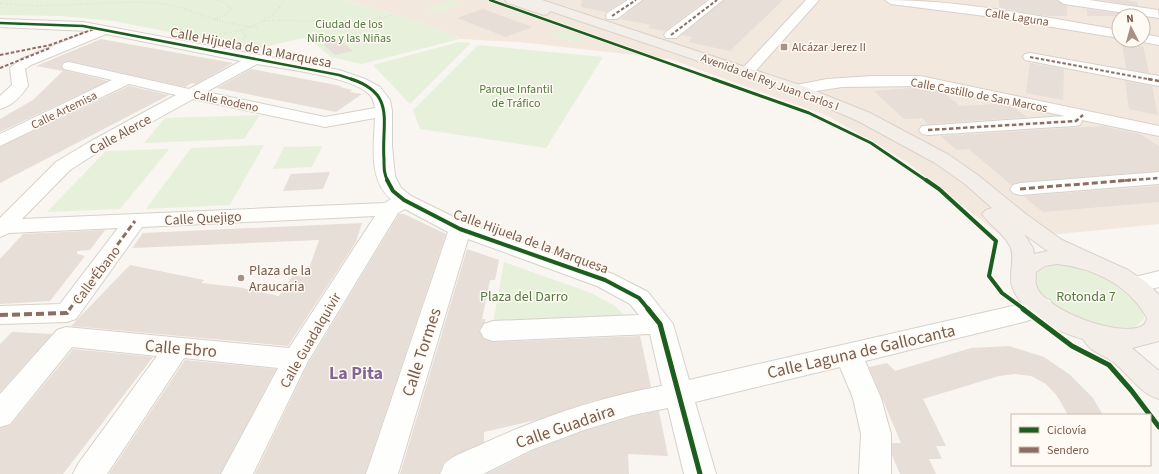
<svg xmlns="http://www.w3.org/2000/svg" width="1159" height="474" viewBox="0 0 1159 474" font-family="'Source Sans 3',sans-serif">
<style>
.residential{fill:#f2e8de;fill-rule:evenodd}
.green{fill:#e7f0db}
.building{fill:#e6ded7}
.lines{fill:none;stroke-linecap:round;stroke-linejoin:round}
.minor-casing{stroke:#d7d1cb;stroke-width:2}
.major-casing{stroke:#dad1cc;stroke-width:2}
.path{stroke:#dcd5d0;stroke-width:1.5;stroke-dasharray:0.5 2;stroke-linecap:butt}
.minor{fill:#fefefd;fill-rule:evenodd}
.major{fill:#f3eee8;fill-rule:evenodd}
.quiet-far3{stroke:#8d6e63;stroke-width:2;stroke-dasharray:3.5 2;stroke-linecap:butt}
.quiet-far2{stroke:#8d6e63;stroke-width:2.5;stroke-dasharray:4.5 2.5;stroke-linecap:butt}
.quiet-far1{stroke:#8d6e63;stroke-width:3;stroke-dasharray:6 3;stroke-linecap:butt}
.quiet{stroke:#8d6e63;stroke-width:4;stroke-dasharray:8 4;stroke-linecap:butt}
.cycleway-far3-casing{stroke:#fffaf3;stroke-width:4}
.cycleway-far2-casing{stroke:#fffaf3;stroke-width:5}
.cycleway-far1-casing{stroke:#fffaf3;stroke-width:6}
.cycleway-casing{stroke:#fffaf3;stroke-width:8}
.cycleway-far3{stroke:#1b5e20;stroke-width:2.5}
.cycleway-far2{stroke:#1b5e20;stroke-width:3}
.cycleway-far1{stroke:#1b5e20;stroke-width:4}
.cycleway{stroke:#1b5e20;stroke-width:5}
.poi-dot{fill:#a69286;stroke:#fffaf3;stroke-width:1.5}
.labels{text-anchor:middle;stroke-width:3;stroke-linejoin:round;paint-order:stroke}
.far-street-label{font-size:12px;fill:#7a5c4d;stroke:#fffaf3}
.far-park-label{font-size:12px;fill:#537a41;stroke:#fffaf3}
.far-poi-label{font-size:12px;fill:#7a5c4d;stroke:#fffaf3;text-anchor:start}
.street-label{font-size:14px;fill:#7a5c4d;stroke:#fffaf3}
.poi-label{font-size:14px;fill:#7a5c4d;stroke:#fffaf3;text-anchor:start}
.park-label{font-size:14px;fill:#537a41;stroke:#fffaf3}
.near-street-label{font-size:17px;fill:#7a5c4d;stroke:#fffaf3}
.near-neighbourhood-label{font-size:18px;font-weight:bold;fill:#846695;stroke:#fffaf3}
</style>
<rect width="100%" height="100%" fill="#f9f5f0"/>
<path class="residential" d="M345,0H1159V224L1060,234H999L907,162L828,116L670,59L520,42L460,39L417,21ZM1119,16H1143V40H1119Z"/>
<g class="green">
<path d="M0,0H344L417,21L460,39L362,64L331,57L307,37L256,49L114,21L61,16L0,15Z"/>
<path d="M450,0L462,3L438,13L426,9Z"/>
<path d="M562,30L583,37L570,42L550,35Z"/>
<path d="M459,42L471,43L410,104L373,65Z"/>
<path d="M478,45L603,57L546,148L420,129L413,110Z"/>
<path d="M260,115L244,139L144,143L165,118Z"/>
<path d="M264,145L230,205L146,209L191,148Z"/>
<path d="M322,146L312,167L273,169L284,147Z"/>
<path d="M169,149L120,209L47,212L106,151Z"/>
<path d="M504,262L591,293L614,305L627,318L493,324Z"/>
<path d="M1057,265C1086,266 1143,283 1144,319L1136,326L1123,330L1089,325L1044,299L1037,289L1035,279L1038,272L1045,267Z"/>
</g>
<g class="building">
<path d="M582,0H625L606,12L581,7Z"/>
<path d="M643,0H706L665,31L648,28L651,25L620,19Z"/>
<path d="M724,0H783L730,51L688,42L693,37L682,35Z"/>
<path d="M999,0H1057L1067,6V16H1048L999,8Z"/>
<path d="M1099,0H1126L1137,2L1138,6Z"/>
<path d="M483,9L532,27L506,37L457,18Z"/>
<path d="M1087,9L1135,16H1087Z"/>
<path d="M101,39L233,63L196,84L192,83L185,87L69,61L64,62L61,65L64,70L108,81L0,132V119L33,100L63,71L36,66Z"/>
<path d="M339,39L353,51L335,55L322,43Z"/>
<path d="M1122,42L1143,46L1149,73L1126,69Z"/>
<path d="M1030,63L1064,69L1063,100L1026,93Z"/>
<path d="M251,69L341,86L340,87L352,90L350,92L362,94L336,112L217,88Z"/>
<path d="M1125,81L1152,86L1158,115L1129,109Z"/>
<path d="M129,86L169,95L0,183V147Z"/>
<path d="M911,88L943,92L960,106L998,104L1013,107L1027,117L928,124L922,118L904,119L874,91Z"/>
<path d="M1102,126L1140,134L1159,146V171L1020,182L1011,185L969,149L957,150L941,136Z"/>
<path d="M330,172L323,189L283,191L291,174Z"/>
<path d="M1159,186V202L1043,212L1024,196Z"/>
<path d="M399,214H404L446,234L365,474H255L308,364Z"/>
<path d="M362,223L356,242L288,346L71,326L130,265L204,280L201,283L238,287L279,296L293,275L306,277L319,240L132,248L143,233Z"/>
<path d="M105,230L90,250L77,251V254L85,256L50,301L0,304V259L23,234Z"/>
<path d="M467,249L499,260L495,280H490L482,319H485V322L479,330L484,339L493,342L640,336L651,387L592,401L536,420L484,432V442L448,459L444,462L439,474H400Z"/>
<path d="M12,332L52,334L0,392V344Z"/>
<path d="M1009,346L1044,357L1069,374L1093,398L1103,415H1068L1057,396L1046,384L1031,376L1015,374L999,376L923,399L946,446H936L942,459H929L936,474H900L892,455V443H901L869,367L887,363L895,371L971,348Z"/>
<path d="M73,349L153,357L63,474H0V428L11,425Z"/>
<path d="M185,360L276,369L220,474H109Z"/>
<path d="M659,411L668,456L628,454L629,474H486L532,451L584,431L633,416Z"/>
</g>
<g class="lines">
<defs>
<g id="minor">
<path d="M628,0H642L617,19H607L606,16L607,13Z"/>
<path d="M709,0H723L676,38H666L664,35L666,32Z"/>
<path d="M806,0H819L752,75H742L739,72L742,69Z"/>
<path d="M885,0C963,0 1042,17 1119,30V38L985,16L891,4Z"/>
<path d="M1058,0H1089L1158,10L1159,18L1064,4Z"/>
<path d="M0,19L83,22L339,70L365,79L380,87L390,100L392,111V146L395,176L401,188L411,196L468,224L613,274L648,292L673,324L689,380L1021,304L1041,297L1050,300L1053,306L1050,312L1027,321L865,361L881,398L891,434V474H859L861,434L853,398L840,367L695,402L716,474H684L668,408L633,415L584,430L531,450L483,474H440C442,471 443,466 445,463C454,455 469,450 480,445C538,418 600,397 662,386L650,334L493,341L484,338L480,331L484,324L493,321L639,315L630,304L597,286L468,239L398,474H366L448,232L405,209L398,213L307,363L253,474H221L278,368L184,358L107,474H73L78,464L157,356L72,347L10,424L0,427V394L57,330L66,327L289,348L375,216L142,227L76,319L67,322L0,324V306L60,304L118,228L9,233L0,237V218L56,162L91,141L176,95L129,84L0,146V134L112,80L64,69L62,66L64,63L69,62L189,89L241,61L106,34L31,65L25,69L28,86C21,96 12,106 0,109V96L12,85L10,68L21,59L90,31L0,27ZM257,64C284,69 350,76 369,94C373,98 374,102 375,108L325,117L206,92ZM193,99L325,127L375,118C374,145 368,180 391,199L385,203L22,219L70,170L103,149Z"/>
<path d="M1143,34L1159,37V45L1138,41L1143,40Z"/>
<path d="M1030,53L1159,76V86L1025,60L1023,57L1025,54Z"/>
<path d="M873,76H920L1159,126V136L1082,120L1080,125L1074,126L928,135L922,134L919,130L922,126L1065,116L920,86L842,87L797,94L791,92L789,89L791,86L827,79Z"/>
<path d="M1159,172V184L1020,195L1013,193L1010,189L1013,185L1020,183Z"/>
<path d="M1159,271V287L1135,293L1127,291L1123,285L1127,279Z"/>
</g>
<path id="major" d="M505,0H542L803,86L870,113L949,155L979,176L1027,215L1062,240L1128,270L1146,282L1159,295V341L1132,348L1159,371V399C1139,393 1129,374 1113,362C1102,354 1089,351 1083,339C1055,331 1022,315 1012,286C1008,274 1016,258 1010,246C1003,233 991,226 982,214L986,210L992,208L965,184L935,163L858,121L791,92L550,11L548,14L544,15L507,3ZM1024,234L1046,250L1048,251L1034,254L1033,248ZM1057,264C1094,268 1129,285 1147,318C1146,321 1146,324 1142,326C1120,338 1043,310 1036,285C1035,281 1036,276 1036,272L1045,266Z"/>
</defs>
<use href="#minor" class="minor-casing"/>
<use href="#major" class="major-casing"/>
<g class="path">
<path d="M0,3C52,10 103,0 155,3C177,4 197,14 217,20C231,24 245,26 259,28"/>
<path d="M215,19L226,14L231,9L226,3L216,0"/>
<path d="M262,21C310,18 347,28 396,14"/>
<path d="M241,30L246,36L241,42"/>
<path d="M209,35C237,33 267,26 284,2L282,0"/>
</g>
<use href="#minor" class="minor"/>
<use href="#major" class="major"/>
<g class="quiet-far3">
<path d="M612,16L636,0"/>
<path d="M671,35L717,0"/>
<path d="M0,55L50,45L94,29"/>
<path d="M1030,57L1153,80"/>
<path d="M0,68L50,48"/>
</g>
<g class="quiet-far2">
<path d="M1148,79L1159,81"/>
<path d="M928,130L1076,121L1083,115"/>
<path d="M1118,181L1159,178"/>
</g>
<g class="quiet-far1">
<path d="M1020,189L1131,180"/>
<path d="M69,310L135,221"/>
</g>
<path class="quiet" d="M0,315L67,313L70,309"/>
<defs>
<g id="cycleway-far3">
<path d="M490,0L716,80"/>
<path d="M0,23L83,26L339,75L354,80"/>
</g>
<g id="cycleway-far2">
<path d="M351,79C397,94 381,122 384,160C384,168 384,175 388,181"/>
<path d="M713,79L809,113L871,143L927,181"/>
</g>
<g id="cycleway-far1">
<path d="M387,180L393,191L404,200L460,229L605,280L639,298L649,310"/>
<path d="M926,180L939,189L996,241L989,276L1002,293L1025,310"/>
</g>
<g id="cycleway">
<path d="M648,309L660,324L700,474"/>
<path d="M1023,309L1072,346L1109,365L1131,390L1159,427"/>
</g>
</defs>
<use href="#cycleway-far3" class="cycleway-far3-casing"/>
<use href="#cycleway-far2" class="cycleway-far2-casing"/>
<use href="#cycleway-far1" class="cycleway-far1-casing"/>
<use href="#cycleway" class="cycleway-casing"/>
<use href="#cycleway-far3" class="cycleway-far3"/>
<use href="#cycleway-far2" class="cycleway-far2"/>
<use href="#cycleway-far1" class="cycleway-far1"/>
<use href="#cycleway" class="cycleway"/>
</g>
<g class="poi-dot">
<rect x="780" y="43" width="8" height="8" rx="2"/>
<circle cx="241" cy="278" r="4"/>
</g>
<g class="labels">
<g class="far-street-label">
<text transform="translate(1017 17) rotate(9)" y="4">Calle Laguna</text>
<text transform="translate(770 82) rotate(20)" y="4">Avenida del Rey Juan Carlos I</text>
<text transform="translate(979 95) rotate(11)" y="4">Calle Castillo de San Marcos</text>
<text transform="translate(226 101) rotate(12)" y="4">Calle Rodeno</text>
<text transform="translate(64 110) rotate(-26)" y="4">Calle Artemisa</text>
</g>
<g class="far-park-label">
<text x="349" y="28">Ciudad de los<tspan x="349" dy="14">Niños y las Niñas</tspan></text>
<text x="516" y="93">Parque Infantil<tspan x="516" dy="14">de Tráfico</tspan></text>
</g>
<g class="far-poi-label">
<text x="792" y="51">Alcázar Jerez II</text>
</g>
<g class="street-label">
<text transform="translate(251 47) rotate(11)" y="5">Calle Hijuela de la Marquesa</text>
<text transform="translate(120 134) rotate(-29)" y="5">Calle Alerce</text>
<text transform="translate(203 218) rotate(-3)" y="5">Calle Quejigo</text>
<text transform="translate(531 241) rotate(20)" y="5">Calle Hijuela de la Marquesa</text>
<text transform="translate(96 275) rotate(-53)" y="5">Calle Ébano</text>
<text transform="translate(310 340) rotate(-60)" y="5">Calle Guadalquivir</text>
</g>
<g class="poi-label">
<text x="249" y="275">Plaza de la<tspan x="249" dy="16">Araucaria</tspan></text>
</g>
<g class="park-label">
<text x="524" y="301">Plaza del Darro</text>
<text x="1086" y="301">Rotonda 7</text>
</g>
<g class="near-street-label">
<text transform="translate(181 348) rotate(5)" y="6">Calle Ebro</text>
<text transform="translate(861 351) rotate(-13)" y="6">Calle Laguna de Gallocanta</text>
<text transform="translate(421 352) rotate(-72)" y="6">Calle Tormes</text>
<text transform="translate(565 426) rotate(-19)" y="6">Calle Guadaira</text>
</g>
<g class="near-neighbourhood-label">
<text x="356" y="379">La Pita</text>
</g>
</g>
<rect x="1011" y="414" width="140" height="52" fill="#fffaf3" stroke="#cabbb1"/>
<rect x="1019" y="427" width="20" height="6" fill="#1b5e20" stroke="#cabbb1"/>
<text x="1047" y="434" font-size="12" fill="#7a5c4d">Ciclovía</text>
<rect x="1019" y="447" width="20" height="6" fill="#8d6e63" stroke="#cabbb1"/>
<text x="1047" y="454" font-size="12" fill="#7a5c4d">Sendero</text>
<g transform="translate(1131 28) rotate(354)"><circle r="19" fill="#fffaf3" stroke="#cabbb1"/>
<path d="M0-3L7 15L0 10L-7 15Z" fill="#a69286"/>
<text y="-6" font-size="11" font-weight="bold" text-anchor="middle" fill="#7a5c4d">N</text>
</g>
</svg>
